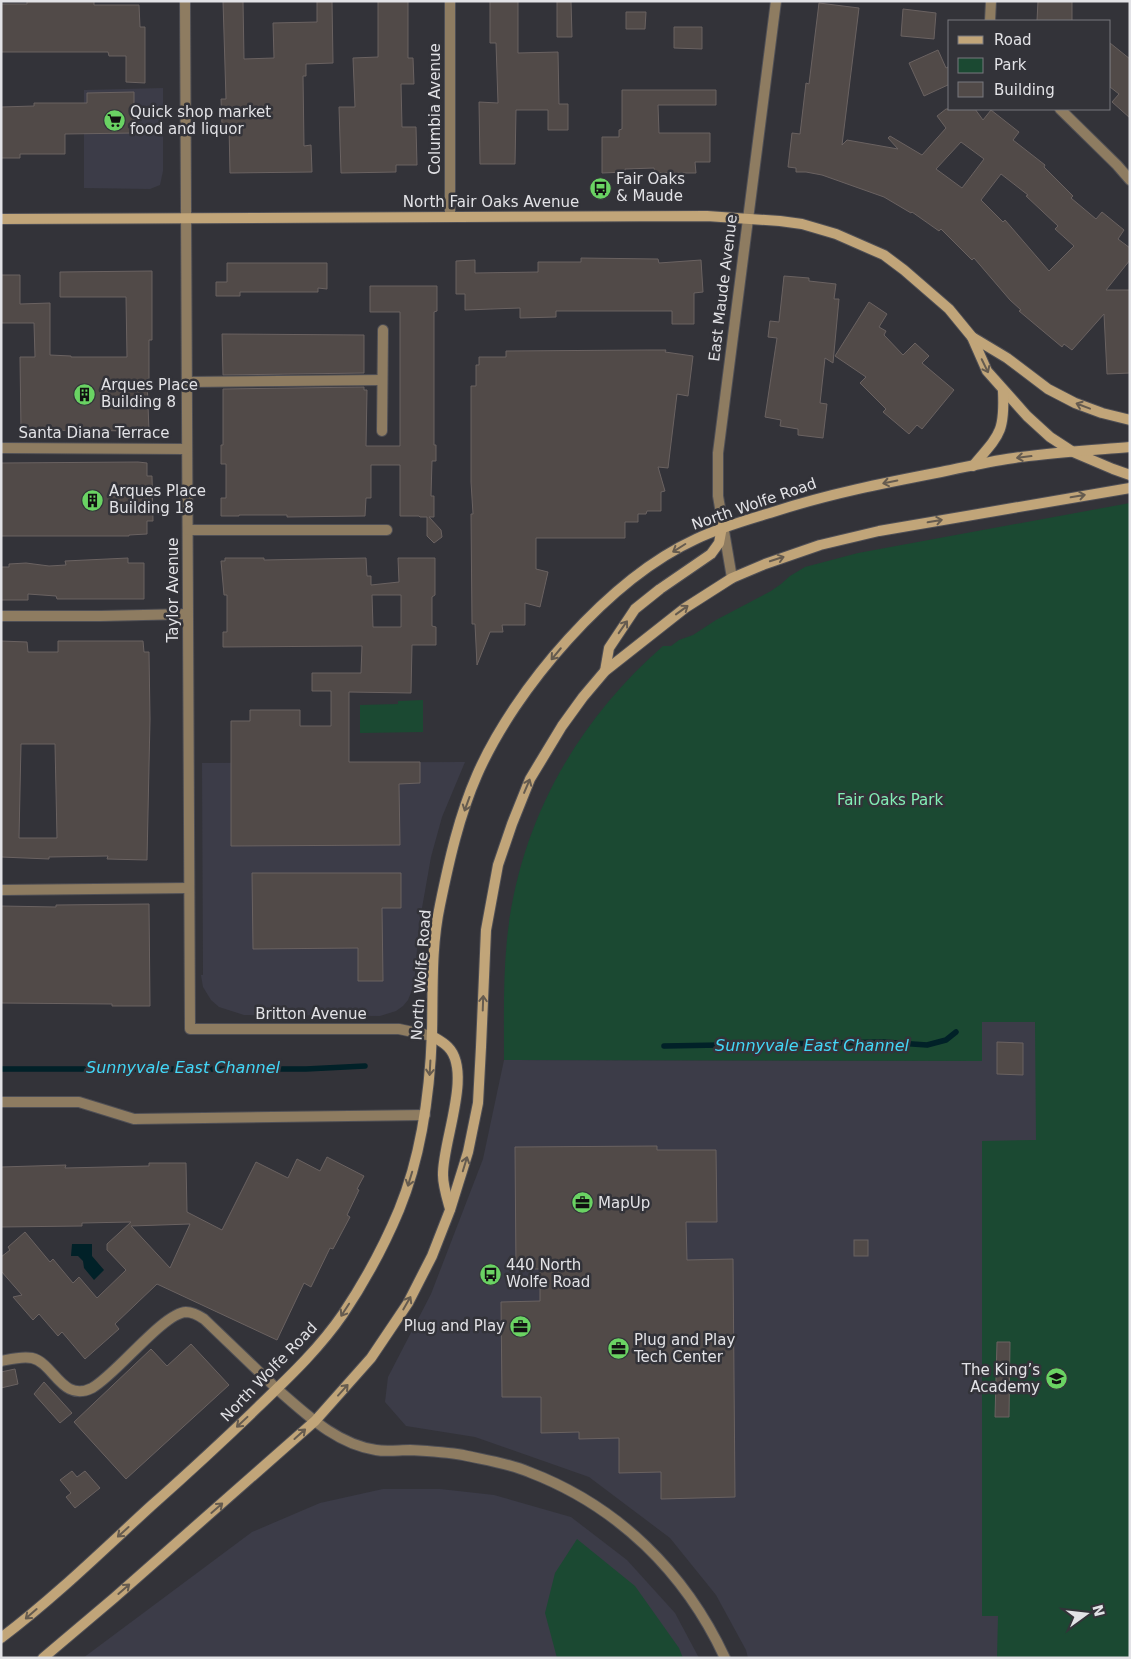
<svg xmlns="http://www.w3.org/2000/svg" width="1131" height="1659" viewBox="0 0 1131 1659" font-family="'DejaVu Sans',sans-serif">
<style>
.built{fill:#3c3c48}
.green{fill:#1b4932}
.water{fill:#012128}
.lines{fill:none;stroke-linecap:round;stroke-linejoin:round}
.stream{stroke:#012128;stroke-width:5.5}
.building{fill:#514a48;stroke:#6a6261;fill-rule:evenodd}
.minor-casing{stroke:#4f4f55;stroke-width:12}
.tertiary-casing{stroke:#4f4f55;stroke-width:12}
.secondary-casing{stroke:#4f4f55;stroke-width:12}
.minor{stroke:#8e7c61;stroke-width:10}
.tertiary{stroke:#8e7c61;stroke-width:10}
.secondary{stroke:#c1a579;stroke-width:10}
.oneway{stroke:#655b4f}
.labels{text-anchor:middle;stroke-width:5;stroke-linejoin:round;paint-order:stroke}
.street-label{font-size:15px;fill:#e2e2e6;stroke:#333339}
.poi-label{font-size:15px;fill:#e2e2e6;stroke:#333339;text-anchor:start}
.park-label{font-size:15px;fill:#83efb6;stroke:#333339}
.water-label{font-size:16px;font-style:italic;fill:#43d7f7;stroke:#333339}
</style>
<rect width="100%" height="100%" fill="#333339"/>
<g class="built">
<path d="M163,88V171L160,185L150,189L84,188V90Z"/>
<path d="M465,762L442,817L431,857L419,925L414,985L408,1000L403,1006L396,1011L380,1016L244,1015L219,1007L211,1000L203,987L201,975H203L202,763Z"/>
<path d="M982,1021L1035,1022L1130,1658H748L746,1650L716,1595L670,1538L589,1477L475,1437L406,1426L385,1402L388,1377L431,1294L483,1159L504,1060L982,1061Z"/>
<path d="M383,1489H440L494,1495L571,1517L627,1560L675,1613L699,1658H83L252,1532L320,1503Z"/>
</g>
<g class="green">
<path d="M1130,503V1658H997L998,1616H982V1141L1036,1140L1035,1022H982V1061L504,1060C504,1020 503,979 507,939C519,823 576,722 663,646H671L679,640L693,635L716,620L771,591L781,584L790,576L805,567L858,553Z"/>
<path d="M423,700V732L360,733V705L398,704V701Z"/>
<path d="M577,1539L635,1586L679,1648L683,1658H557L545,1613L555,1573Z"/>
</g>
<path class="water" d="M72,1244H92V1256L104,1270L94,1280L84,1268L83,1261L78,1256H71Z"/>
<g class="lines">
<g class="stream">
<path d="M664,1046L883,1042L927,1045L946,1040L956,1032"/>
<path d="M1,1069H306L365,1066"/>
</g>
</g>
<g class="building">
<path d="M27,1H94V5H139L140,27H145V83L126,82V56H109L108,52H1V4H27Z"/>
<path d="M223,1H243L244,59L274,58L273,23L317,22V1H332L333,63L306,64V76H303L304,146L311,145L312,172L230,173L229,125H222L221,99H226Z"/>
<path d="M378,1H408V58H413L414,84H401L402,127H416L417,165H396V172L341,173L339,107H355L353,58L378,57Z"/>
<path d="M490,1H518V53L558,52L559,104H568V130H548V110H516L515,164H480L479,102L498,103L496,43H490Z"/>
<path d="M557,1H571L572,37H557Z"/>
<path d="M1038,1H1072V21H1037Z"/>
<path d="M819,3L859,8L842,145L847,140L898,149L888,138L890,136L922,155L946,128L937,116L946,109H975L983,120L991,110L1019,132L1013,140L1045,165L1044,167L1073,196L1071,198L1096,219L1102,212L1124,230L1118,239L1130,248V260L1106,290H1130V373L1107,374L1104,314L1072,350L1064,344L1062,347L1019,311L1021,310L1010,300L974,258L972,260L941,229L939,231L912,212L911,213L884,197L822,175L806,172H796V168L788,167L792,133L800,134L806,83L809,84ZM961,142L984,159L962,188L936,169ZM1001,174L1028,195L1026,196L1058,226L1055,229L1074,246L1049,271L1005,220L1003,222L981,200Z"/>
<path d="M903,9L936,13L934,39L901,36Z"/>
<path d="M626,12H646L645,29H626Z"/>
<path d="M674,27H702V49L674,48Z"/>
<path d="M1110,43L1130,59V118L1112,102L1119,94L1110,87Z"/>
<path d="M938,50L946,68L950,66V84L924,96L909,63Z"/>
<path d="M622,90H716V105H658L659,133H710V162H695L696,173H655L654,168L625,169V172L602,173V137H619V130L622,129Z"/>
<path d="M134,92V133L65,134V154H20V158H1V107L34,106V103H87V93Z"/>
<path d="M581,258L658,259L659,263L701,260L703,292L694,293V324H672V311H556V317L520,318V308L465,310V294H456V261L475,260V273L538,272V262H581Z"/>
<path d="M227,263H327V289L318,288V292H240V296H216V282H227Z"/>
<path d="M152,271V340H149V379H147L149,431L21,430L20,357H35L34,323H1V275H20V304L50,303V355L71,356V357H127L126,297H60V272Z"/>
<path d="M784,276L809,278V281L836,284L834,299H839L833,363L825,358L820,403L827,404L823,438L798,435V429L780,426L781,420L765,417L777,338L768,337L770,321L779,322Z"/>
<path d="M370,286H437V311L434,312V445H436V461H432L431,496H434V517H429L441,530L442,537L434,543L427,536V517H420L419,516H400V465H371V498H366L365,516L287,517V515H239V516H221V498H226V464H221V445H223V389L364,387V390H367L366,446H400V312H370Z"/>
<path d="M869,302L887,314L879,327L886,331L884,335L903,355L915,343L929,356L922,363L954,390L922,429L917,425L909,434L883,412L886,409L860,383L866,377L835,356Z"/>
<path d="M222,334L364,335V373L223,375Z"/>
<path d="M648,350H666L665,352L693,356L688,396L677,394L668,468L658,467L665,491L661,492V511H647L646,514H638V522H625V538H536V569L548,572L540,607L525,603V625H502L503,632H490L477,665L475,624H472L471,514H473L471,482V386H476V365H479V357H506V351Z"/>
<path d="M138,462L147,463V476H152L153,521H147V534L129,535V536H1V463Z"/>
<path d="M128,558V563H144V599H57L56,596L28,594V600H1V567H9V564L26,563L49,566L66,565L65,561Z"/>
<path d="M225,558H264V560L366,558L367,576H371V585L399,582L398,558H435V595L432,597V626L436,627V645H412L411,693L349,692V762H420V783L399,784L400,845L231,846V721H250V710H300V726H331V691H312V673H361L362,646L223,647V632H227V595H224L221,561H225ZM372,595H401V627H373Z"/>
<path d="M1,641L27,642L28,652H58V641H143L144,652H149L150,719L147,860L107,859L108,856L49,857V859L1,857ZM21,744H55L57,838H19Z"/>
<path d="M252,873H401V908H382L383,981H358V948L253,949Z"/>
<path d="M149,904L150,1006H112V1004L1,1003V906L56,907V905Z"/>
<path d="M997,1042L1023,1043V1075L997,1074Z"/>
<path d="M657,1146V1150H716L717,1222H686L687,1260L733,1259L735,1497L661,1499V1472L619,1473V1438L579,1439V1432L541,1433V1397H502L501,1302L540,1301V1269H516L515,1147Z"/>
<path d="M327,1157L364,1176L357,1189L359,1190L347,1215L350,1217L342,1232L333,1249L330,1248L311,1287L304,1283L277,1340L157,1284L115,1324L119,1329L85,1359L62,1332L58,1336L39,1314L33,1320L13,1297L22,1295L1,1271V1257L10,1250L8,1247L25,1232L50,1262L53,1259L73,1283L79,1277L97,1298L126,1270L107,1250V1244L131,1222L82,1223V1226L1,1227V1167L66,1165L65,1168L149,1166V1163H186L187,1212L222,1230L256,1162L288,1178L297,1159L320,1171ZM190,1224L170,1268L131,1226Z"/>
<rect x="854" y="1240" width="14" height="16"/>
<path d="M997,1342H1010L1009,1417H995Z"/>
<path d="M191,1344L229,1385L126,1479L74,1422L151,1349L167,1366Z"/>
<path d="M15,1369L18,1384L1,1388V1372Z"/>
<path d="M44,1382L72,1413L60,1423L34,1394Z"/>
<path d="M72,1471L77,1477L85,1471L100,1488L75,1508L66,1497L71,1493L60,1480Z"/>
</g>
<g class="lines">
<defs>
<g id="minor">
<path d="M185,1L190,1029H399L432,1036"/>
<path d="M450,1V217"/>
<path d="M990,21L991,1"/>
<path d="M1060,109L1117,165L1130,180"/>
<path d="M187,382L382,380"/>
<path d="M382,431L383,330"/>
<path d="M1,448L186,449"/>
<path d="M188,530H387"/>
<path d="M1,616H101L187,614"/>
<path d="M1,890L189,888"/>
<path d="M1,1102H79L134,1119L425,1115"/>
<path d="M1,1361C11,1359 22,1356 32,1358C54,1363 62,1403 92,1388C116,1375 163,1313 186,1312C193,1312 198,1315 204,1319L277,1389"/>
</g>
<g id="tertiary">
<path d="M732,578L718,496V453L776,1"/>
<path d="M277,1389C306,1414 336,1444 376,1450C387,1452 399,1450 410,1450C428,1451 446,1452 463,1455C485,1460 508,1463 529,1472C618,1506 685,1572 725,1658"/>
</g>
<g id="secondary">
<path d="M1,219L707,216L780,221L802,224L836,234L884,255L904,270L949,309L972,337L987,371L1027,416L1050,437L1073,452L1113,469L1130,475"/>
<path d="M972,337L1007,358L1048,389L1075,403L1102,413L1130,420"/>
<path d="M973,466C999,435 1005,433 1003,391"/>
<path d="M605,671L609,648L635,609L660,589L711,554L719,543L722,527"/>
<path d="M432,1036C437,1039 443,1042 448,1047C473,1072 442,1143 443,1175C443,1186 447,1198 450,1209"/>
<path d="M1,1638C54,1598 102,1551 151,1506C187,1474 223,1441 258,1407C288,1378 319,1349 343,1314C365,1281 384,1246 399,1210C422,1154 430,1092 432,1032C433,990 431,947 440,905C449,861 459,816 477,775C515,688 609,579 696,539C721,527 747,520 773,512C828,494 884,483 941,472C967,467 994,460 1021,457C1057,452 1094,450 1130,447"/>
<path d="M43,1658L114,1598L315,1421L371,1358L408,1303L432,1256L450,1210L468,1152L478,1103L481,1047L486,930L498,865L512,824L530,779L562,726L583,697L605,671L685,608L732,578L765,564L820,545L879,531L1130,488"/>
</g>
</defs>
<use href="#minor" class="minor-casing"/>
<use href="#tertiary" class="tertiary-casing"/>
<use href="#secondary" class="secondary-casing"/>
<use href="#minor" class="minor"/>
<use href="#tertiary" class="tertiary"/>
<use href="#secondary" class="secondary"/>
</g>
<defs><path id="oneway-shaft" d="M-6 0H5M1.5-3L5.5 0L1.5 3" fill="none" stroke-width="1.6" stroke-linecap="round" stroke-linejoin="round" transform="scale(1.25)"/></defs>
<g class="oneway">
<use href="#oneway-shaft" transform="translate(985 366) rotate(64)"/>
<use href="#oneway-shaft" transform="translate(1083 406) rotate(-159)"/>
<use href="#oneway-shaft" transform="translate(1024 457) rotate(173)"/>
<use href="#oneway-shaft" transform="translate(890 482) rotate(168)"/>
<use href="#oneway-shaft" transform="translate(1078 496) rotate(-10)"/>
<use href="#oneway-shaft" transform="translate(935 521) rotate(-10)"/>
<use href="#oneway-shaft" transform="translate(679 548) rotate(148)"/>
<use href="#oneway-shaft" transform="translate(777 559) rotate(-18)"/>
<use href="#oneway-shaft" transform="translate(682 610) rotate(-36)"/>
<use href="#oneway-shaft" transform="translate(623 627) rotate(-55)"/>
<use href="#oneway-shaft" transform="translate(556 654) rotate(130)"/>
<use href="#oneway-shaft" transform="translate(527 786) rotate(-67)"/>
<use href="#oneway-shaft" transform="translate(467 804) rotate(110)"/>
<use href="#oneway-shaft" transform="translate(483 1003) rotate(-88)"/>
<use href="#oneway-shaft" transform="translate(430 1068) rotate(93)"/>
<use href="#oneway-shaft" transform="translate(465 1164) rotate(-73)"/>
<use href="#oneway-shaft" transform="translate(410 1179) rotate(107)"/>
<use href="#oneway-shaft" transform="translate(407 1303) rotate(-60)"/>
<use href="#oneway-shaft" transform="translate(345 1310) rotate(123)"/>
<use href="#oneway-shaft" transform="translate(343 1390) rotate(-48)"/>
<use href="#oneway-shaft" transform="translate(242 1422) rotate(137)"/>
<use href="#oneway-shaft" transform="translate(300 1434) rotate(-42)"/>
<use href="#oneway-shaft" transform="translate(217 1508) rotate(-41)"/>
<use href="#oneway-shaft" transform="translate(123 1532) rotate(138)"/>
<use href="#oneway-shaft" transform="translate(124 1589) rotate(-41)"/>
<use href="#oneway-shaft" transform="translate(31 1614) rotate(139)"/>
</g>
<defs>
<symbol id="supermarket-disc" viewBox="-11 -11 22 22"><circle r="9.5" fill="#6ad363" stroke="#333339"/><path d="M-6-5.5h2.5l.6 2H6L4.5 2H-2.5L-4.4-4H-6ZM-1.5 3.2a1.3 1.3 0 1 0 .1 0ZM3 3.2a1.3 1.3 0 1 0 .1 0Z" fill="#111"/></symbol>
<symbol id="bus-disc" viewBox="-11 -11 22 22"><circle r="9.5" fill="#6ad363" stroke="#333339"/><path d="M-5-6H5V4H4V6H2V4H-2V6H-4V4H-5ZM-3.5-4V0h7V-4ZM-3.5 1.2v1.5H-2V1.2ZM2 1.2v1.5H3.5V1.2Z" fill="#111"/></symbol>
<symbol id="building-disc" viewBox="-11 -11 22 22"><circle r="9.5" fill="#6ad363" stroke="#333339"/><path d="M-4-6H4V6H1V3H-1V6H-4ZM-2.5-4.3h1.7v1.8h-1.7ZM.8-4.3h1.7v1.8H.8ZM-2.5-1h1.7V.8h-1.7ZM.8-1h1.7V.8H.8Z" fill="#111"/></symbol>
<symbol id="office-disc" viewBox="-11 -11 22 22"><circle r="9.5" fill="#6ad363" stroke="#333339"/><path d="M-6-3h4V-5.5h4V-3h4V5H-6ZM-1-4.5V-3h2v-1.5ZM-6 0V1H6V0Z" fill="#111"/></symbol>
<symbol id="school-disc" viewBox="-11 -11 22 22"><circle r="9.5" fill="#6ad363" stroke="#333339"/><path d="M0-5L7-2L0 1L-7-2ZM-4 1L0 2.5L4 1V4Q0 6-4 4Z" fill="#111"/></symbol>
</defs>
<g fill-rule="evenodd">
<use href="#supermarket-disc" x="102" y="108" width="25" height="25"/>
<use href="#bus-disc" x="588" y="176" width="25" height="25"/>
<use href="#building-disc" x="72" y="382" width="25" height="25"/>
<use href="#building-disc" x="80" y="488" width="25" height="25"/>
<use href="#office-disc" x="570" y="1190" width="25" height="25"/>
<use href="#bus-disc" x="478" y="1262" width="25" height="25"/>
<use href="#office-disc" x="508" y="1314" width="25" height="25"/>
<use href="#office-disc" x="606" y="1336" width="25" height="25"/>
<use href="#school-disc" x="1044" y="1366" width="25" height="25"/>
</g>
<g class="labels">
<g class="street-label">
<text transform="translate(435 109) rotate(-90)" y="5">Columbia Avenue</text>
<text x="491" y="207">North Fair Oaks Avenue</text>
<text transform="translate(723 288) rotate(-83)" y="5">East Maude Avenue</text>
<text x="94" y="438">Santa Diana Terrace</text>
<text transform="translate(754 504) rotate(-19)" y="5">North Wolfe Road</text>
<text transform="translate(173 590) rotate(-90)" y="5">Taylor Avenue</text>
<text transform="translate(421 975) rotate(-86)" y="5">North Wolfe Road</text>
<text x="311" y="1019">Britton Avenue</text>
<text transform="translate(269 1372) rotate(-46)" y="5">North Wolfe Road</text>
</g>
<g class="poi-label">
<text x="130" y="117">Quick shop market<tspan x="130" dy="17">food and liquor</tspan></text>
<text x="616" y="184">Fair Oaks<tspan x="616" dy="17">&amp; Maude</tspan></text>
<text x="101" y="390">Arques Place<tspan x="101" dy="17">Building 8</tspan></text>
<text x="109" y="496">Arques Place<tspan x="109" dy="17">Building 18</tspan></text>
<text x="598" y="1208">MapUp</text>
<text x="506" y="1270">440 North<tspan x="506" dy="17">Wolfe Road</tspan></text>
<text x="505" y="1331" text-anchor="end">Plug and Play</text>
<text x="634" y="1345">Plug and Play<tspan x="634" dy="17">Tech Center</tspan></text>
<text x="1040" y="1375" text-anchor="end">The King’s<tspan x="1040" dy="17">Academy</tspan></text>
</g>
<g class="park-label">
<text x="890" y="805">Fair Oaks Park</text>
</g>
<g class="water-label">
<text x="812" y="1051">Sunnyvale East Channel</text>
<text x="183" y="1073">Sunnyvale East Channel</text>
</g>
</g>
<rect width="1131" height="1659" fill="none" stroke="#e2e2e6" stroke-width="5"/>
<rect x="948" y="20" width="162" height="90" fill="#333339" stroke="#79797e"/>
<rect x="958" y="36" width="25" height="8" fill="#c1a579" stroke="#79797e"/>
<text x="994" y="45" font-size="15" fill="#e2e2e6">Road</text>
<rect x="958" y="58" width="25" height="15" fill="#1b4932" stroke="#79797e"/>
<text x="994" y="70" font-size="15" fill="#e2e2e6">Park</text>
<rect x="958" y="82" width="25" height="15" fill="#514a48" stroke="#79797e"/>
<text x="994" y="95" font-size="15" fill="#e2e2e6">Building</text>
<g transform="translate(1086 1614) rotate(75)" stroke="#333339" stroke-width="4" paint-order="stroke">
<path d="M0-4L9 19L0 12L-9 19Z" fill="#e2e2e6"/>
<text y="-8" font-size="14" font-weight="bold" text-anchor="middle" fill="#e2e2e6">N</text>
</g>
</svg>
